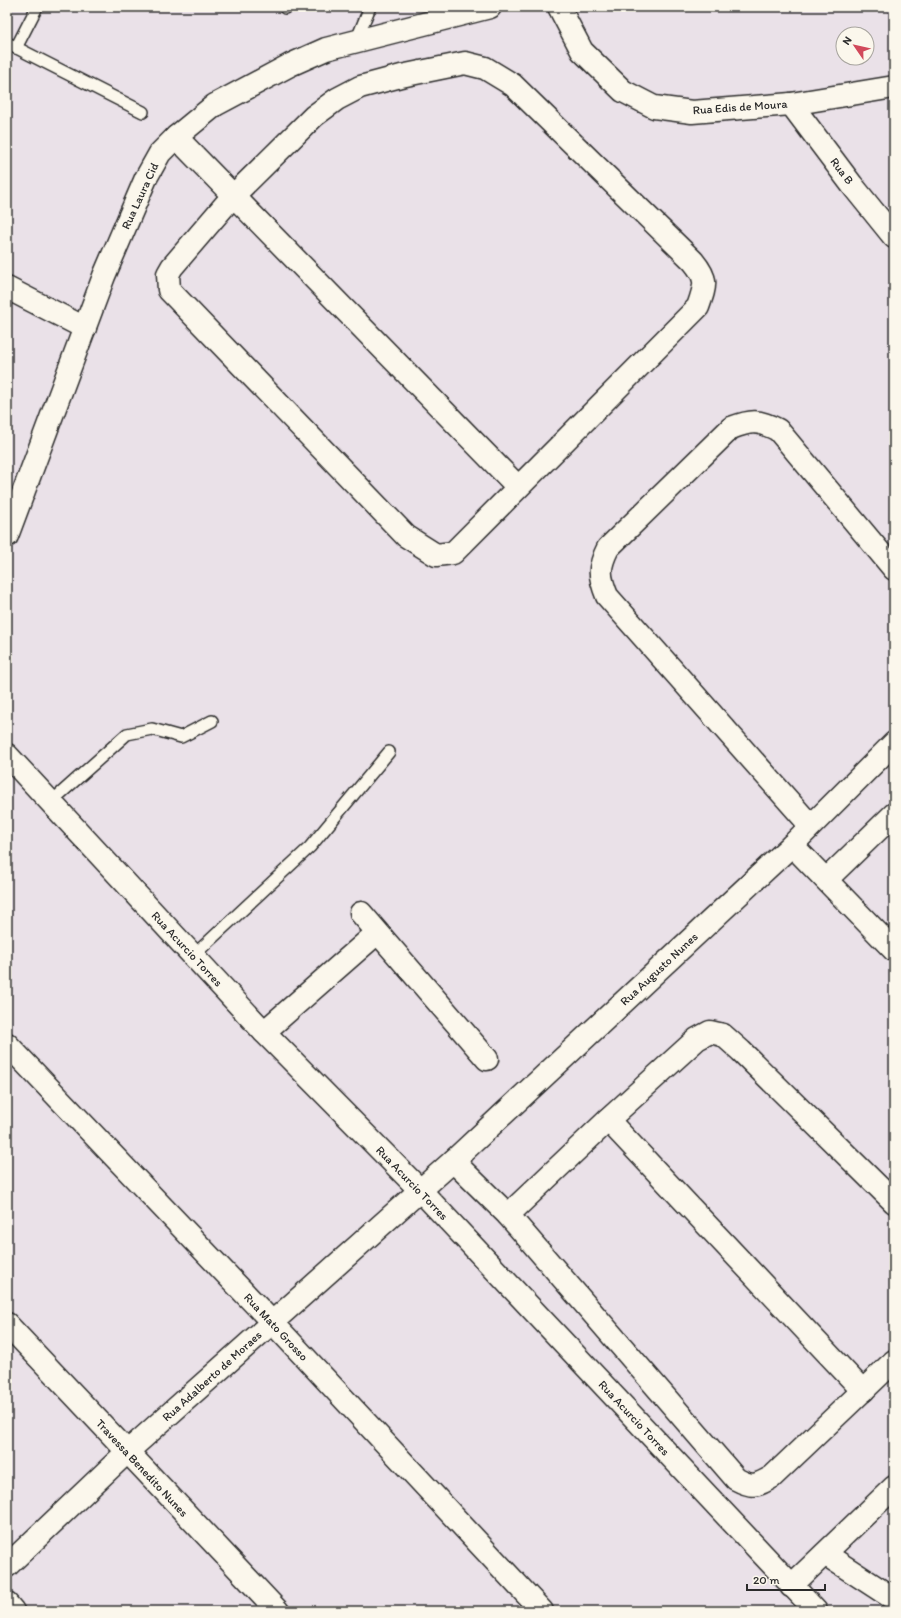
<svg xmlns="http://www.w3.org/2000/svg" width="901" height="1618" viewBox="0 0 901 1618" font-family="Itim,sans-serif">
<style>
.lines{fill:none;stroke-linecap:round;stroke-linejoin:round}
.lane-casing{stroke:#2b2b2b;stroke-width:14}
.street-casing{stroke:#2b2b2b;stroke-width:25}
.lane{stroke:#fbf7ec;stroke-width:11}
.street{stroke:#fbf7ec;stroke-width:22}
.labels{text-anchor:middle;stroke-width:3;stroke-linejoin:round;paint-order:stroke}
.street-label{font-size:12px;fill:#2b2b2b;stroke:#fbf7ec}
</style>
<rect width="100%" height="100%" fill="#eae1e8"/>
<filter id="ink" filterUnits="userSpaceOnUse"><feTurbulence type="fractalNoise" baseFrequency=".025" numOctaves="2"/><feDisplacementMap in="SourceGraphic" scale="8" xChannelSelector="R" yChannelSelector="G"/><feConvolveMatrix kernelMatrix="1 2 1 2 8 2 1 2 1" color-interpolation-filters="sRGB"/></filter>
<g filter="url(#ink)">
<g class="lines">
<defs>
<g id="lane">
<path d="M285,8L286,7"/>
<path d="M356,41L370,7"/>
<path d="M7,43L143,112"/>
<path d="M16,48L37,7"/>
<path d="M51,802L127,734L152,729L181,737L212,721"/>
<path d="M194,955L310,847L389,752"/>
</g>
<g id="street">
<path d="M559,7L582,51L623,91L654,107L692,112L791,104L894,87"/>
<path d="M465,63L485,68L513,85L693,261C708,279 706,284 698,307L453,553L436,555L406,536L169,290L168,274L172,267L232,197L314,116L337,99L360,87L401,76Z"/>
<path d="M791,104L852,185L894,237"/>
<path d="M176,137L518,487"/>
<path d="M7,288L85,328"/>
<path d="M7,536L104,276L146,178L160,153L176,137L215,105L290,65L326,49L490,7"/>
<path d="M7,755L264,1032L420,1190L816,1611"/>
<path d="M810,825L607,596C599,576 598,568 608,548L731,428C752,420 758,420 778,430L894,569"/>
<path d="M792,845L894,950"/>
<path d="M827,879L894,814"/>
<path d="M361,913L487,1059"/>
<path d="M264,1032L377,933"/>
<path d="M7,1044L272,1322L542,1611"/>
<path d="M608,1120L863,1391"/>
<path d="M453,1161L508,1215"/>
<path d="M894,1202L741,1051L723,1035L710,1032L697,1039L608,1120L508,1215L736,1479C753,1488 756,1486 772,1477L894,1361"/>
<path d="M7,1324L278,1611"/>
<path d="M825,1554L894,1599"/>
<path d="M7,1566L127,1452L453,1161L792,845L894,743"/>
<path d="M791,1586L894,1487"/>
<path d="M7,1604L13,1611"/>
</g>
</defs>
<use href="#lane" class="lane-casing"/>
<use href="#street" class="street-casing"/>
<use href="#lane" class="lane"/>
<use href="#street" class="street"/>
</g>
</g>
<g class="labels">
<g class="street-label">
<text transform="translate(740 107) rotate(-4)" y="4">Rua Edis de Moura</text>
<text transform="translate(842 171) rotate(53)" y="4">Rua B</text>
<text transform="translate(140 196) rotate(-65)" y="4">Rua Laura Cid</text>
<text transform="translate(187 949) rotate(47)" y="4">Rua Acurcio Torres</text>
<text transform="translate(659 969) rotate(-43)" y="4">Rua Augusto Nunes</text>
<text transform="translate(412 1183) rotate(46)" y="4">Rua Acurcio Torres</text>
<text transform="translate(276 1327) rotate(47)" y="4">Rua Mato Grosso</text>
<text transform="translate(212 1376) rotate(-42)" y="4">Rua Adalberto de Moraes</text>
<text transform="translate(634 1418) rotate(47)" y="4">Rua Acurcio Torres</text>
<text transform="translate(142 1468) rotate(47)" y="4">Travessa Benedito Nunes</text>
</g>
</g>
<rect width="901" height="1618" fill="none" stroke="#fbf7ec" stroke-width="24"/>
<rect x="12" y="12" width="877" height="1594" fill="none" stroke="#2b2b2b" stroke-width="1.5" filter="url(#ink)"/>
<g transform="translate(855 46) rotate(304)"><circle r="19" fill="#fbf7ec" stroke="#a8a59f"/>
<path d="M0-3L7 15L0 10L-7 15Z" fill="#d1495b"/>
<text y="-6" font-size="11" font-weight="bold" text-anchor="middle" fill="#2b2b2b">N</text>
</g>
<path d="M747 1584v6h78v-6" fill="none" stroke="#2b2b2b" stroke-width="2"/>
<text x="753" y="1584" font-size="12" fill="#2b2b2b" stroke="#fbf7ec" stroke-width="3" paint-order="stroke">20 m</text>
</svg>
